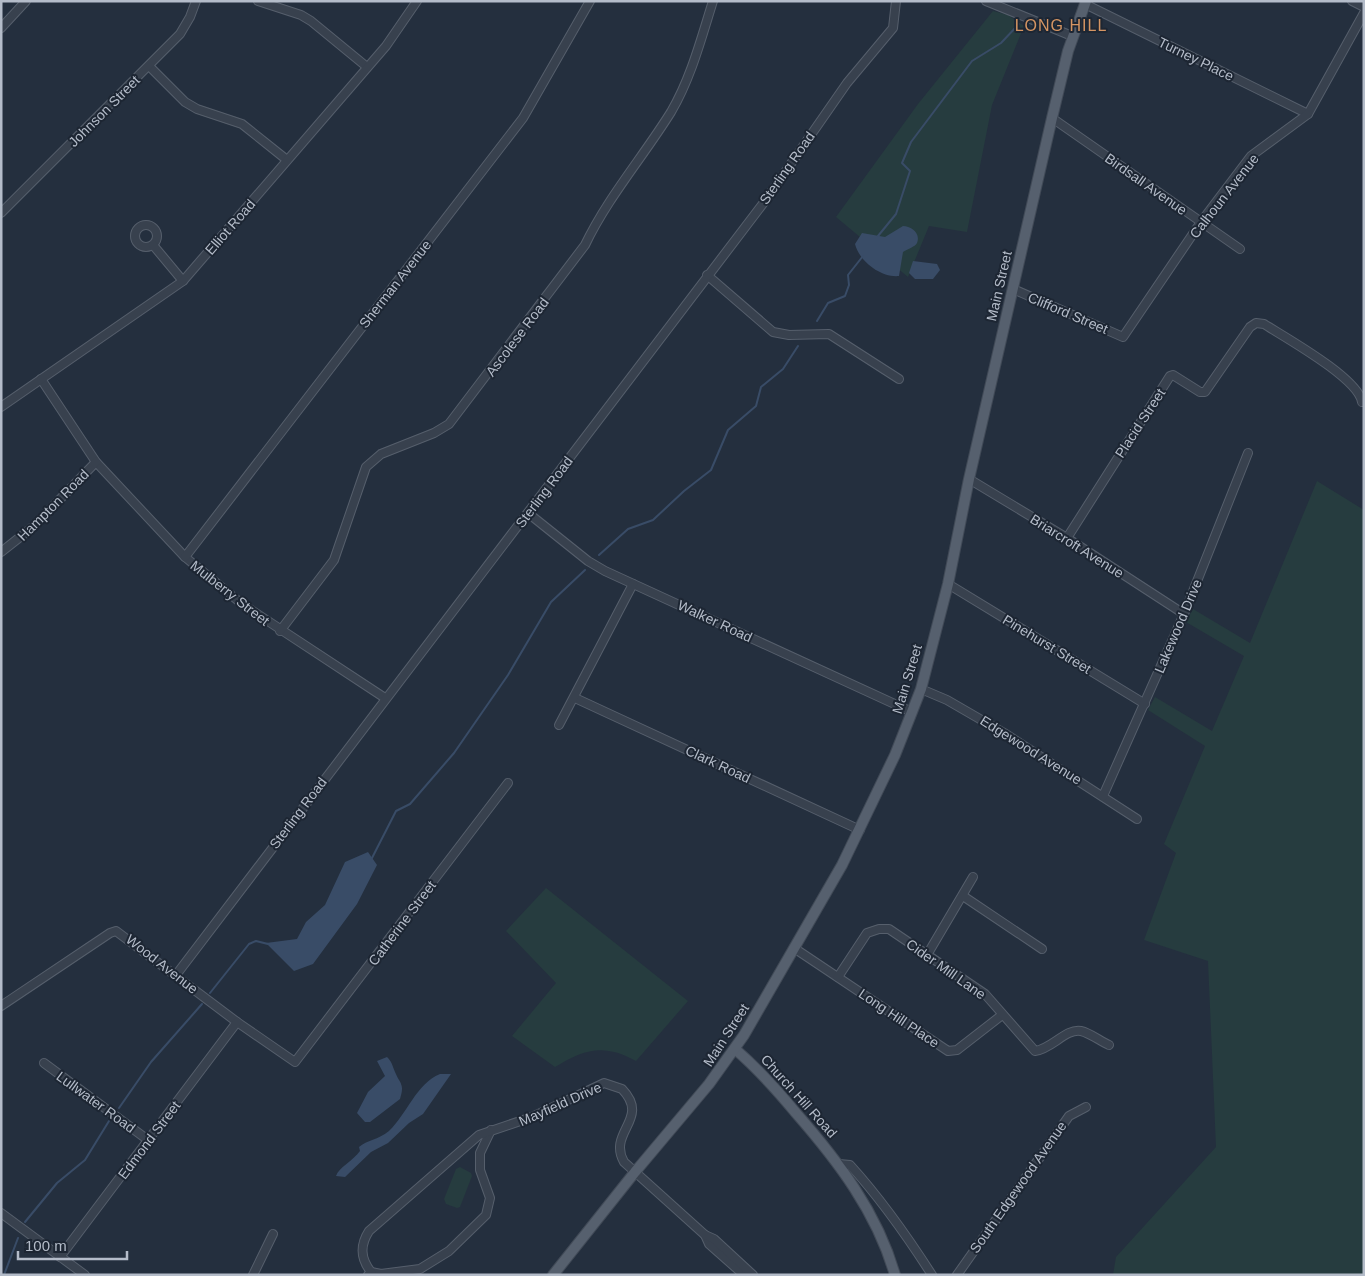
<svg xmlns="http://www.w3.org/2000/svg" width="1365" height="1276" viewBox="0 0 1365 1276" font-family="Arial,sans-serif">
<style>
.green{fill:#263c3f}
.water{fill:#394c67}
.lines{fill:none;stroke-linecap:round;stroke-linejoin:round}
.stream{stroke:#394c67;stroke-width:2}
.minor-casing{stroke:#565f6c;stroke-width:10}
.major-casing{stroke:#414a57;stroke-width:12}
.minor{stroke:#38414e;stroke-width:8}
.major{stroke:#56606e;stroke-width:10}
.labels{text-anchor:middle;stroke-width:4;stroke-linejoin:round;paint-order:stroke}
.street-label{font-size:14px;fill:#b4bcc9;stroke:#1d2633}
.quarter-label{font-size:16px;letter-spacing:1px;fill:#d59563;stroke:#1d2633}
</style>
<rect width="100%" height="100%" fill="#242f3e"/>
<g class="green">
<path d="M993,11L1008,15L1024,26L992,105L967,232L929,226L908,277L836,217L918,104Z"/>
<path d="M1317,481L1364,510V1275H1113L1116,1257L1216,1147L1208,961L1144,940L1176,853L1164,844L1205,746L1148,710L1155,697L1212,731L1244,656L1186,622L1193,609L1250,643Z"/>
<path d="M546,888L688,1001L636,1061C604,1043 584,1049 555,1067L512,1036L556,983L506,931Z"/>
<path d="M460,1167L471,1173L472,1176L460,1207L457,1208L446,1204L444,1199L456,1169Z"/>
</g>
<g class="water">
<path d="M903,226C911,226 921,233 917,243C915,247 907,249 903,252L899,276C881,278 859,261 855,244L862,233L885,237Z"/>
<path d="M913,261L937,264L940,270L933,279H915L909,273Z"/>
<path d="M368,852L377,865L357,904L313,964L294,971L266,943L297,939L306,922L325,905L345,862Z"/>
<path d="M387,1057C392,1062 392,1065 395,1072C400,1084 405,1084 400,1099L370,1122H365L357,1113L368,1092L385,1076L377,1061Z"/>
<path d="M440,1074H451L423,1114L409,1123L388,1143L371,1152L345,1177L336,1176C339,1167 353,1161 360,1151L359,1147C367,1140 378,1140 389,1131C407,1114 416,1084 440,1074Z"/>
</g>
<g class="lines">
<g class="stream">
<path d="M878,236L896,214L910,171L902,163L911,142L972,61L1001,43L1019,24"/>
<path d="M817,321L828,303L845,296L849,285L848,275L863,256"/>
<path d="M599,555L628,529L653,520L684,491L711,470L728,430L756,406L761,387L783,369L798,346"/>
<path d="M372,858L396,811L410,804L454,753L508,675L551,602L585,570"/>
<path d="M210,993L249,944L256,941L268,944"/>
<path d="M119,1108L151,1062L202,1004"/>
<path d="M25,1222L57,1183L85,1160L109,1121"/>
<path d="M4,1275L18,1238"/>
</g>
<defs>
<g id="minor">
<path d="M258,1L301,15L311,21L367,67"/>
<path d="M986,1L1072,36"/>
<path d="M1352,1L1364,7"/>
<path d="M1085,4L1308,114"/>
<path d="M1,28L26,1"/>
<path d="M149,66L185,102L197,109L242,124L287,160"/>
<path d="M1052,118L1240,249"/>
<path d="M1,213L180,34L190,17L196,1"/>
<circle cx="146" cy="236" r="11"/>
<path d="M153,245L183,281"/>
<path d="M707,275L773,332L789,335L829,334L899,379"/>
<path d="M1013,289L1123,337L1201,222L1251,156L1308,114L1364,13"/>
<path d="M41,379L96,462L185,557L242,604L385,698"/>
<path d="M1,407L183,281L386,46L417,1"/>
<path d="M969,479L1067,538L1184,614"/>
<path d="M528,513L588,561L605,571L912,712"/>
<path d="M1067,538L1170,376L1173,375L1200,392H1205L1250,327L1256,323L1264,324C1286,338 1358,378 1362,402"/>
<path d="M1,552L34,526L96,462"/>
<path d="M185,557L523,118L590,1"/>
<path d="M948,584L1145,704"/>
<path d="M280,631L334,560L366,467L381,454L434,433L449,424L585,245C608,197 643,157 671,112C691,78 701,39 713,1"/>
<path d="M921,689L947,700L1004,733L1137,819"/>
<path d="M575,698L860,830"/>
<path d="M559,725L633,584"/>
<path d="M1103,796L1184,614L1248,453"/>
<path d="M963,896L1042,949"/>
<path d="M794,948L948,1051L957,1050L1002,1015"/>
<path d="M927,955L973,877"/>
<path d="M176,975L765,201L847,83L893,28L896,1"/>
<path d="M838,977L867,933L879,929H889L985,994L1035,1051C1052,1049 1066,1028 1081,1031C1090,1033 1100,1041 1109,1045"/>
<path d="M1,1006L110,933L116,931L237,1022L295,1062L508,783"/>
<path d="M44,1063L148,1140"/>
<path d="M839,1164L850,1165C881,1199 907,1236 932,1275"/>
<path d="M1,1213L85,1275"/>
<path d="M705,1235L709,1244L744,1275"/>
<path d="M60,1257L237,1022"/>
<path d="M371,1272L381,1274L420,1269L449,1251L486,1215L490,1198L480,1170V1153L491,1130"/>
<path d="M253,1275L273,1234"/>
<path d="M368,1275L371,1272C360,1258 360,1245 369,1231L479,1135L532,1117L604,1083L622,1089C651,1119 607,1132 624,1162L705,1235L714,1239L753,1275"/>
<path d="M957,1275L1069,1116L1086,1107"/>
</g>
<g id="major">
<path d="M735,1049C757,1068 777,1090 796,1113C838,1161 877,1212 895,1275"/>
<path d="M553,1275L635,1172L709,1084L744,1035L842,865L895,755L921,689L948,584L969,479L1052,118L1068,51L1086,1"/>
</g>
</defs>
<use href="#minor" class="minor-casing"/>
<use href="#major" class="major-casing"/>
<use href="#minor" class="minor"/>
<use href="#major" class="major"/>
</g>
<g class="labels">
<g class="street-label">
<text transform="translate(1196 59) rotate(26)" y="5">Turney Place</text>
<text transform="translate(104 111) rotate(-45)" y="5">Johnson Street</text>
<text transform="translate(787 168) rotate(-55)" y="5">Sterling Road</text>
<text transform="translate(1146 184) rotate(35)" y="5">Birdsall Avenue</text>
<text transform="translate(1224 196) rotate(-52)" y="5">Calhoun Avenue</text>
<text transform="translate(230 227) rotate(-49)" y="5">Elliot Road</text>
<text transform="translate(395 284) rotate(-52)" y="5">Sherman Avenue</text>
<text transform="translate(999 286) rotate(-77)" y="5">Main Street</text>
<text transform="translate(1068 313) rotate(23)" y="5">Clifford Street</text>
<text transform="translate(517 337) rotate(-53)" y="5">Ascolese Road</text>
<text transform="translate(1140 423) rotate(-57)" y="5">Placid Street</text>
<text transform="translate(544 492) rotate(-53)" y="5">Sterling Road</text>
<text transform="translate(53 505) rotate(-45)" y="5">Hampton Road</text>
<text transform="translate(1077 546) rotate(32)" y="5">Briarcroft Avenue</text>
<text transform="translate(230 593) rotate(38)" y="5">Mulberry Street</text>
<text transform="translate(715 621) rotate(25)" y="5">Walker Road</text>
<text transform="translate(1178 626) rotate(-67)" y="5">Lakewood Drive</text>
<text transform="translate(1047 644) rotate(31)" y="5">Pinehurst Street</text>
<text transform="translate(907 679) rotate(-73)" y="5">Main Street</text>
<text transform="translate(1031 750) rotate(32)" y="5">Edgewood Avenue</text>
<text transform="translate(718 764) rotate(25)" y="5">Clark Road</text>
<text transform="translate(298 813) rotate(-53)" y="5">Sterling Road</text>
<text transform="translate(402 923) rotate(-53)" y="5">Catherine Street</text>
<text transform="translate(162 964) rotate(38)" y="5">Wood Avenue</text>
<text transform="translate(946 969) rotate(35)" y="5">Cider Mill Lane</text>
<text transform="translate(899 1018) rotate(34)" y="5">Long Hill Place</text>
<text transform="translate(726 1035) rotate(-57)" y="5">Main Street</text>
<text transform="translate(799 1096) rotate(48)" y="5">Church Hill Road</text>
<text transform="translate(96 1102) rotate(36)" y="5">Lullwater Road</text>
<text transform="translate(560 1104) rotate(-24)" y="5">Mayfield Drive</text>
<text transform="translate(149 1140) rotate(-53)" y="5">Edmond Street</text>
<text transform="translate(1018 1187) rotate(-55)" y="5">South Edgewood Avenue</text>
</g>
<g class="quarter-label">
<text x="1061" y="31">LONG HILL</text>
</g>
</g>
<rect width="1365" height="1276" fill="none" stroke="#b4bcc9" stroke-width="5"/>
<path d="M18 1251v8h109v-8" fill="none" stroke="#b4bcc9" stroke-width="2.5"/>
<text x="25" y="1251" font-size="15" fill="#b4bcc9" stroke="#1d2633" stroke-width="4" paint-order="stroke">100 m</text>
</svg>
